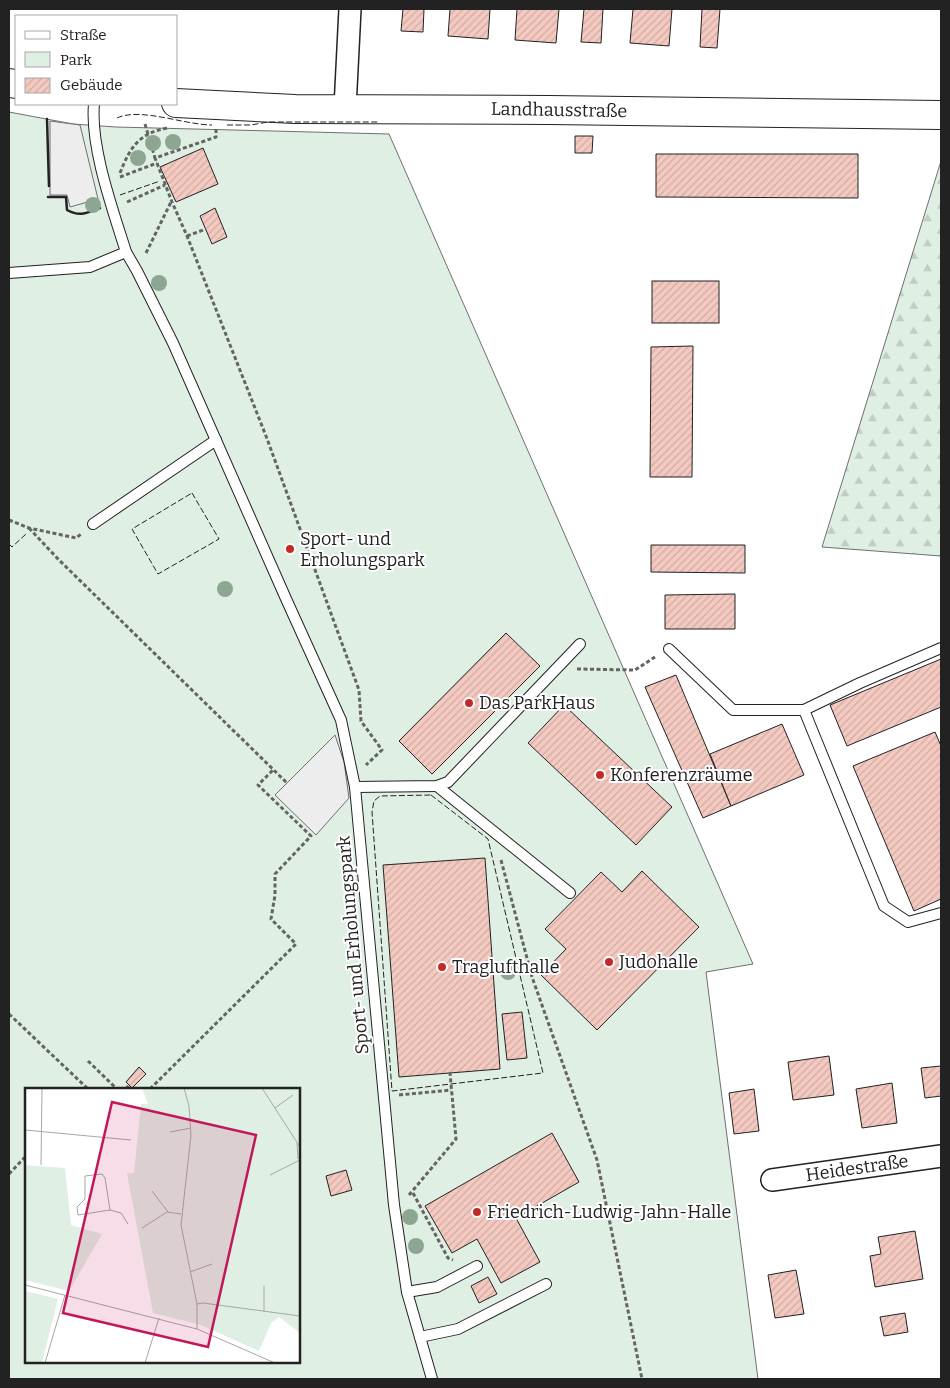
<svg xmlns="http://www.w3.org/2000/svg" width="950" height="1388" viewBox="0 0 950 1388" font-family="Bitter,serif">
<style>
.green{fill:#e0efe3;stroke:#6f6f6f;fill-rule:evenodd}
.forest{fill:url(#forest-firs);stroke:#6f6f6f}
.parking{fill:#ededed;stroke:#6f6f6f}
.building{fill:url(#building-hatch);stroke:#222}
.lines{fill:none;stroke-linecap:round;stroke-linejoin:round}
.lane-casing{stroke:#222;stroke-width:12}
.street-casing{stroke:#222;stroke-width:24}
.secondary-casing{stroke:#222;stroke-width:30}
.path{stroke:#646464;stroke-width:3;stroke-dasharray:4 2.5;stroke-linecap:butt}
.lane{stroke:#fff;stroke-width:10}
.street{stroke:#fff;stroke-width:21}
.secondary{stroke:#fff;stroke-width:28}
.fence{stroke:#222;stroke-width:1;stroke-dasharray:6 2.5;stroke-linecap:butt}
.wall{stroke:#222;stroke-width:2.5}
.tree{fill:#8da692}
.poi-dot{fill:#c62828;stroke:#fff;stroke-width:2}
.labels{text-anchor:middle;stroke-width:4;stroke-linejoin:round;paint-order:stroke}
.street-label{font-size:18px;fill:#222;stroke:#fff}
.poi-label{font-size:18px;fill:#222;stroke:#fff;text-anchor:start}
.inset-road{fill:none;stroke:#a7a7a7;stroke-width:1}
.view{fill:#c2185b;fill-opacity:0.15;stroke:#c2185b;stroke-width:2.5}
.inset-edge{fill:none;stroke:#222;stroke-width:2.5}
</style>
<defs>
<pattern id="forest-firs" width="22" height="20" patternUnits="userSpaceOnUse" patternTransform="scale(1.25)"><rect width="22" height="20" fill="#e0efe3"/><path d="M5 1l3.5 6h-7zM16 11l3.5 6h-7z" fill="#c0cdc2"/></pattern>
<pattern id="building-hatch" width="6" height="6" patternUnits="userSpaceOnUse" patternTransform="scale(1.25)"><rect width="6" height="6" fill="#f3c9c0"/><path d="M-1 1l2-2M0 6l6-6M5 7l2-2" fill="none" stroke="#d0aca5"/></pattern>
</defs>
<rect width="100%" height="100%" fill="#fff"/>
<path class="green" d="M9,112L73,124L116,127L389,134L753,964L706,972L758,1379H9ZM26,1089H299V1362H26Z"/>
<path class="forest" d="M941,161V556L822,547Z"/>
<g class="parking">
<path d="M50,121L80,125L98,199L70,207L67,195H50Z"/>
<path d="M335,735L344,762L349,798L316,835L275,795Z"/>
</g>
<g class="building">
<path d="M403,9H424L423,32L401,31Z"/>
<path d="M450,9H490L488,39L448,36Z"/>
<path d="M517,9H559L556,43L515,40Z"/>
<path d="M584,9H603L601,43L581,42Z"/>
<path d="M633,9H672L669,46L630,43Z"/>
<path d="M702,9H720L717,48L700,47Z"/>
<path d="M575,136H593L592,153H575Z"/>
<path d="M203,148L218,184L176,202L160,167Z"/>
<path d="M656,154H858V198L656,197Z"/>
<path d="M215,208L227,237L212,244L200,216Z"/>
<rect x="652" y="281" width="67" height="42"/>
<path d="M693,346L692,477H650L651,347Z"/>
<path d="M651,545H745V573L651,572Z"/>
<path d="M735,594V629H665V595Z"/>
<path d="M506,633L540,666L432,774L399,741Z"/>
<path d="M941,659V707L847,746L830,705Z"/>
<path d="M676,675L731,806L703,818L645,687Z"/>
<path d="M564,705L672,807L636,845L528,743Z"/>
<path d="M782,724L804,775L731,806L710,754Z"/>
<path d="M935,732L941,746V899L914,911L853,766Z"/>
<path d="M485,858L500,1069L399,1077L383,865Z"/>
<path d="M642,871L699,927L597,1030L541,975L566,949L545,929L601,872L622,892Z"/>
<path d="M522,1012L527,1058L507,1060L502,1014Z"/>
<path d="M829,1056L834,1095L793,1100L788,1062Z"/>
<path d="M941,1066V1096L925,1098L921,1068Z"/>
<path d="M139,1067L146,1074L132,1088L126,1082Z"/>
<path d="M892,1083L897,1123L862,1128L856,1089Z"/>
<path d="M754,1089L759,1131L734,1134L729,1093Z"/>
<path d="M552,1133L579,1182L516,1218L540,1262L501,1283L477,1239L452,1253L425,1206Z"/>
<path d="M346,1170L352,1190L331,1196L326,1176Z"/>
<path d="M915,1231L923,1279L875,1287L870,1256L881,1254L878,1237Z"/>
<path d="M796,1270L804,1314L775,1318L768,1275Z"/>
<path d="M488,1277L497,1294L479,1303L471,1286Z"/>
<path d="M905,1313L908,1332L884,1336L880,1317Z"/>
</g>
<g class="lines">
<defs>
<g id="lane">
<path d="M126,252L137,271L173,343L287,601L341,720L355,787L394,1205L407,1292L432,1379"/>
<path d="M9,273L90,267L126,252C113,210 90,147 94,104"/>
<path d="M93,524L216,440"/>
<path d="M669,649L733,710H804L884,906L908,922L941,913"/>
<path d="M804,710L860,683L941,648"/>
<path d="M437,786L570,893"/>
<path d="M355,787L437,786L448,782L580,644"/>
<path d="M407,1292L437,1287L477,1266"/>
<path d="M420,1337L458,1329L546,1284"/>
</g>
<g id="street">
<path d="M345,108L350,9"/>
<path d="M772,1180L941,1156"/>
</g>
<g id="secondary">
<path d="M9,83L16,84"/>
<path d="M176,103L295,109L549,110L941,115"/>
</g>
</defs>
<use href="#lane" class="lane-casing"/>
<use href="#street" class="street-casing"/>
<use href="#secondary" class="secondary-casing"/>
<g class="path">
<path d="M145,124L155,158"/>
<path d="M216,129V137L155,158L172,202L187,236L266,436L359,690L361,721L382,750L366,765"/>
<path d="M120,173C130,147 140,132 169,128"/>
<path d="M120,177L157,163"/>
<path d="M127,202L165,185"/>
<path d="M187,236L206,229"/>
<path d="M146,253L171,202"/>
<path d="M9,520L29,528L76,538L81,534"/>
<path d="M29,528L59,560L287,783"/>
<path d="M577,669L635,670L655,657"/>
<path d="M501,860L532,977L597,1160L642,1379"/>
<path d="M9,1014L88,1089"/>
<path d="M88,1061L117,1089"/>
<path d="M126,1089L129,1085"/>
<path d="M150,1089L296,944L271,919L275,895V874L311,836L258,785L273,770"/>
<path d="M399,1095L451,1090"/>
<path d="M9,1174L26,1156"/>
<path d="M413,1193L448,1258L453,1260"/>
<path d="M409,1195L456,1139L450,1073"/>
</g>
<use href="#lane" class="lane"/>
<use href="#street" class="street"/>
<use href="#secondary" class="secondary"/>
<g class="fence">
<path d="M117,118C140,107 185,125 212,125"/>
<path d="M227,125H251L268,122H379"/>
<path d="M120,195L160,181"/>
<path d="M192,493L219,539L158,574L132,529Z"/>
<path d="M9,544L12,547L26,534"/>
<path d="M431,795L488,839L543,1073L392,1091L372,812L374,801L380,796Z"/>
</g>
<g class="wall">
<path d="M47,119L49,186"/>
<path d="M48,197H66L67,210C80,217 87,213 100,208"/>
</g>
</g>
<g class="tree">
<circle cx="173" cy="142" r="8"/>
<circle cx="153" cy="143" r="8"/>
<circle cx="138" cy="158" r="8"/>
<circle cx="93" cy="205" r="8"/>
<circle cx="159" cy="283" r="8"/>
<circle cx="225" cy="589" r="8"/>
<circle cx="508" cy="972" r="8"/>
<circle cx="410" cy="1217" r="8"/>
<circle cx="416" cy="1246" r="8"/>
</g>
<g class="poi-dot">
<circle cx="290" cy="549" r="5"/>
<circle cx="469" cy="703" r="5"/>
<circle cx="600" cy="775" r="5"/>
<circle cx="609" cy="962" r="5"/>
<circle cx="442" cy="967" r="5"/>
<circle cx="477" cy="1212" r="5"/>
</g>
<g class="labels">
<g class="street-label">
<text transform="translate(559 110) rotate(1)" y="6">Landhausstraße</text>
<text transform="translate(353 945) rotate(-95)" y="6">Sport- und Erholungspark</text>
<text transform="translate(857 1168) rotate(-8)" y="6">Heidestraße</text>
</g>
<g class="poi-label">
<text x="300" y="545">Sport- und<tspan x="300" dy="21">Erholungspark</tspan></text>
<text x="479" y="709">Das ParkHaus</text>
<text x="610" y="781">Konferenzräume</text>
<text x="619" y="968">Judohalle</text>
<text x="452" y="973">Traglufthalle</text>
<text x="487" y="1218">Friedrich-Ludwig-Jahn-Halle</text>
</g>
</g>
<g transform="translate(25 1088)">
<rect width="275" height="275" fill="#fff"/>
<path d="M117,0H275V245L254,229L246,235L234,263L176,237L128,225L102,85H109L116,16H123Z" fill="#e0efe3"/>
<path d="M0,77L40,80L46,137L77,146L44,203L0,192ZM0,203L33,211L17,275H0Z" fill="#e0efe3"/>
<path class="inset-road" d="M159,0L164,18L166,47L156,137L172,216M237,0L275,59M250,20L268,7M0,42L106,52M145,44L166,40M272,55L273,71M16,77L17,0M245,87L275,72M127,103L143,124M85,122L53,127L52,119L60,111V88L77,86L80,90L85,122L96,125L103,136M117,140L142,124L156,126M165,184L187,176M0,197L172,241L250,275M239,198V224M172,241V216L178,215L275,228M20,275L40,207M120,275L134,230"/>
<path class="view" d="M87,14L231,47L183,259L38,225Z"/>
<rect width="275" height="275" class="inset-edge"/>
</g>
<rect width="950" height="1388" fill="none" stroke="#222222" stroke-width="20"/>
<rect x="15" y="15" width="162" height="90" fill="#ffffff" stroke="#a7a7a7"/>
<rect x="25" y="31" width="25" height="8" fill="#ffffff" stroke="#a7a7a7"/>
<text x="60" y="40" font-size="15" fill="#222222">Straße</text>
<rect x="25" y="52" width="25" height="15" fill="#e0efe3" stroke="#a7a7a7"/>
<text x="60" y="65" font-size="15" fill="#222222">Park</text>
<rect x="25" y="78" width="25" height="15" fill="url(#building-hatch)" stroke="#a7a7a7"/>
<text x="60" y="90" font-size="15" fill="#222222">Gebäude</text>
</svg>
